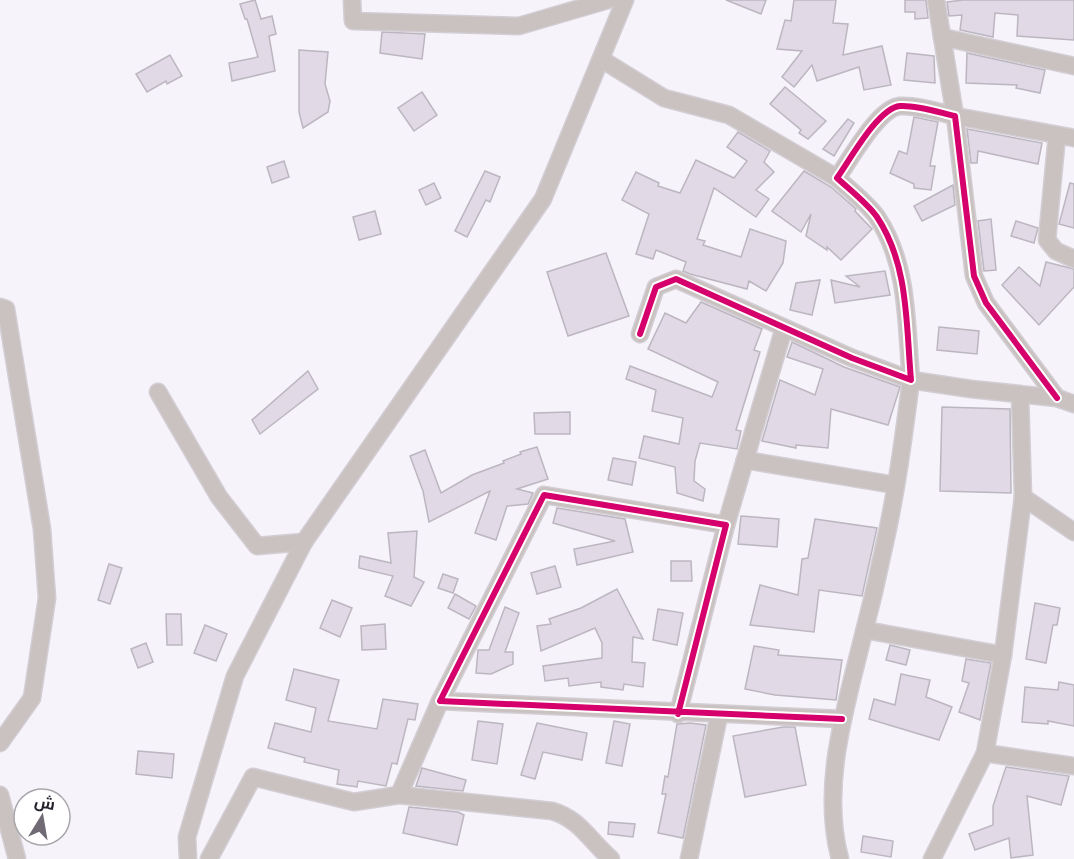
<svg xmlns="http://www.w3.org/2000/svg" width="1074" height="859" viewBox="0 0 1074 859" font-family="Inter,Cairo,sans-serif">
<style>
.building{fill:#e1dae6;stroke:#bcb6c0;stroke-width:1.5}
.lines{fill:none;stroke-linecap:round;stroke-linejoin:round}
.street-casing{stroke:#d2ced4;stroke-width:19}
.street{stroke:#cac1c1;stroke-width:16}
.cycleway-casing{stroke:#fff;stroke-width:10}
.cycleway{stroke:#d6006c;stroke-width:6}
</style>
<rect width="100%" height="100%" fill="#f7f3fa"/>
<g class="building">
<path d="M255,0L261,19L272,16L276,34L269,36L275,71L232,81L229,63L258,57L247,19H245L240,4Z"/>
<path d="M726,0H766L761,14Z"/>
<path d="M794,0H836L833,23L848,24L843,55L882,46L891,85L864,90L859,67L817,81L812,65L794,87L782,77L802,51L777,49L785,20L791,21Z"/>
<path d="M905,0H926L928,18L915,19V12H905Z"/>
<path d="M963,0H1074V40L1017,36L1018,15L995,13L993,37L960,30L962,15L949,16L947,2Z"/>
<path d="M382,32L425,34L422,59L380,53Z"/>
<path d="M299,50L328,52L325,84L330,101L328,112L303,128L299,112Z"/>
<path d="M907,53L934,56L935,83L904,80Z"/>
<path d="M967,53L1045,70L1040,93L1016,88L1017,85L966,83Z"/>
<path d="M170,55L182,76L167,84L166,81L147,92L136,74Z"/>
<path d="M785,87L826,121L808,139L799,133L801,130L770,104Z"/>
<path d="M422,92L437,115L414,131L398,108Z"/>
<path d="M914,117L938,122L930,166H935L931,190L914,188V184L890,173L899,151L907,154Z"/>
<path d="M848,119L854,123L834,156L823,149Z"/>
<path d="M967,129L1042,143L1038,164L978,151L977,163H971Z"/>
<path d="M738,132L770,151L764,162L774,172L756,190L769,199L756,217L714,188L697,239L705,241L703,245L741,257L750,229L786,241L783,263L766,291L749,281L747,289L690,274L683,271L686,262L656,250L653,259L636,254L649,214L622,200L636,172L659,183L658,186L680,193L696,160L734,178L747,161L727,147Z"/>
<path d="M284,161L289,177L272,183L267,167Z"/>
<path d="M485,171L500,177L490,202L486,200L467,237L455,231Z"/>
<path d="M804,171L831,187L856,209L855,211L872,229L841,260L827,247V250L806,236L811,214L801,232L772,211Z"/>
<path d="M434,183L441,198L426,205L419,190Z"/>
<path d="M1070,183L1074,184V228L1059,224Z"/>
<path d="M953,185L955,205L922,221L914,206Z"/>
<path d="M375,211L381,234L359,240L353,217Z"/>
<path d="M991,219L996,270L984,271L978,221Z"/>
<path d="M1016,221L1038,228L1034,243L1011,236Z"/>
<path d="M606,253L629,316L568,336L547,272Z"/>
<path d="M1046,262L1074,269V287L1039,325L1002,285L1019,267L1040,286Z"/>
<path d="M885,271L890,295L835,303L831,280L860,287L846,276Z"/>
<path d="M820,280L812,315L790,310L796,283Z"/>
<path d="M701,302L762,329L754,350L760,352L736,430L741,431L737,449L700,443L695,461L694,481L705,489L703,501L677,493L675,467L639,458L644,436L679,444L683,418L652,411L656,390L626,379L630,366L712,397L718,382L648,349L665,313L686,323Z"/>
<path d="M939,327L979,331L977,354L937,350Z"/>
<path d="M792,342L844,367L900,387L888,425L831,409L828,448L796,445V448L762,441L780,380L815,395L823,369L787,357Z"/>
<path d="M308,371L318,389L260,434L252,420Z"/>
<path d="M942,407L1010,409L1011,493L940,491Z"/>
<path d="M570,412V434H535L534,413Z"/>
<path d="M537,447L548,479L517,489L533,493L528,504L507,506L496,540L475,533L490,491L429,522L423,491L410,456L425,450L441,493L472,475L504,463L503,461L521,454L520,452Z"/>
<path d="M613,458L636,462L632,485L608,480Z"/>
<path d="M557,508L625,519L633,552L577,565L574,549L615,541L553,523Z"/>
<path d="M741,516L779,519L777,547L738,544Z"/>
<path d="M815,519L877,528L862,596L819,590L814,632L750,625L760,585L798,595L802,559L808,558Z"/>
<path d="M417,531L414,577L424,582L411,606L385,596L393,576L359,568V563L360,556L391,563L388,533Z"/>
<path d="M671,561H691L692,581H671Z"/>
<path d="M109,564L122,568L110,604L98,600Z"/>
<path d="M555,566L561,587L537,594L531,573Z"/>
<path d="M443,574L458,579L453,593L438,588Z"/>
<path d="M617,589L643,639L633,637L632,662L645,663L643,687L624,684L623,690L601,687V682L569,686L568,678L545,681L543,666L602,658V643L595,628L541,651L537,626L551,624L549,619L581,608Z"/>
<path d="M455,594L476,606L469,619L448,608Z"/>
<path d="M332,600L352,608L340,637L320,628Z"/>
<path d="M1035,603L1060,608L1057,625H1053L1046,663L1026,659Z"/>
<path d="M505,607L519,613L505,652H513V664L491,674L476,673L478,650H489Z"/>
<path d="M658,609L683,613L677,645L653,640Z"/>
<path d="M166,614H181L182,645H167Z"/>
<path d="M385,624L386,649L362,650L361,626Z"/>
<path d="M205,625L227,634L216,661L194,653Z"/>
<path d="M146,643L153,662L138,668L131,649Z"/>
<path d="M890,645L910,650L906,665L886,660Z"/>
<path d="M754,646L779,650L778,655L842,660L836,700L775,695L745,689Z"/>
<path d="M966,659L991,663L980,720L959,712L969,683L962,681Z"/>
<path d="M294,669L339,680L328,721L377,729L383,699L418,704L415,720L408,719L397,764L392,763L386,786L358,781L357,787L337,784L339,770L304,762L305,758L268,748L275,723L311,732L316,708L286,700Z"/>
<path d="M901,674L930,680L926,697L952,707L939,740L869,719L874,699L895,705Z"/>
<path d="M1059,682L1074,685V726L1048,721V724L1022,722L1025,687L1058,690Z"/>
<path d="M478,721L503,724L497,764L472,760Z"/>
<path d="M614,721L630,724L622,766L606,763Z"/>
<path d="M537,723L587,733L582,760L543,752L535,779L521,775Z"/>
<path d="M690,723L706,725L683,838L658,833L666,794H662L665,776L668,777L677,724Z"/>
<path d="M783,727H795L806,785L745,797L733,736Z"/>
<path d="M138,751L174,754L172,778L136,774Z"/>
<path d="M1006,767L1069,776L1061,805L1027,796L1033,855L1011,858L1009,838L975,850L969,834L993,825V806Z"/>
<path d="M422,768L466,780L463,791L416,786Z"/>
<path d="M409,807L458,812L464,815L457,845L403,833Z"/>
<path d="M609,822L635,824L633,837L608,834Z"/>
<path d="M863,836L893,841L891,857L861,852Z"/>
</g>
<g class="lines">
<defs>
<g id="street">
<path d="M352,0L353,21L519,26L608,0"/>
<path d="M936,0L955,116L1074,138"/>
<path d="M942,37L1074,66"/>
<path d="M601,59L664,98L729,115L837,178"/>
<path d="M1057,135L1047,240L1056,251L1074,259"/>
<path d="M0,307L6,309L42,529L47,598L32,698L0,743"/>
<path d="M640,334L656,287L676,279L852,358L911,380C906,325 909,265 877,217C867,203 850,190 837,178C850,160 878,108 900,106C917,105 938,112 955,116L974,276L986,303L1057,398"/>
<path d="M158,392L219,497L257,546L304,542L235,676L187,837L188,859"/>
<path d="M745,460L784,328"/>
<path d="M1023,497L1074,532"/>
<path d="M726,525L745,460L895,485"/>
<path d="M304,542L543,199L625,0"/>
<path d="M865,630L1003,655"/>
<path d="M678,714L726,525L544,495L440,701L842,719"/>
<path d="M985,753L1074,766"/>
<path d="M0,795L17,859"/>
<path d="M399,795L440,701"/>
<path d="M209,859L253,777L354,802L399,795L552,811C580,819 590,841 611,859"/>
<path d="M689,859L719,715"/>
<path d="M840,859C821,788 844,713 861,644C870,610 878,576 885,542C897,489 904,434 911,380L971,389L1057,398L1074,404"/>
<path d="M932,859L985,753L1003,655L1023,497L1020,394"/>
</g>
</defs>
<use href="#street" class="street-casing"/>
<use href="#street" class="street"/>
<defs>
<g id="cycleway">
<path d="M640,334L656,287L676,279L852,358L911,380C906,325 909,265 877,217C867,203 850,190 837,178C850,160 878,108 900,106C917,105 938,112 955,116L974,276L986,303L1057,398"/>
<path d="M678,714L726,525L544,495L440,701L842,719"/>
</g>
</defs>
<use href="#cycleway" class="cycleway-casing"/>
<use href="#cycleway" class="cycleway"/>
</g>
<g transform="translate(42 817) rotate(11)"><circle r="28" fill="#ffffff" stroke="#a9a6ab" stroke-width="1.5"/>
<path d="M0-4.5L10 22L0 15L-10 22Z" fill="#706a75"/>
<text y="-9" font-size="16" font-weight="bold" text-anchor="middle" fill="#27212d">ش</text>
</g>
</svg>
